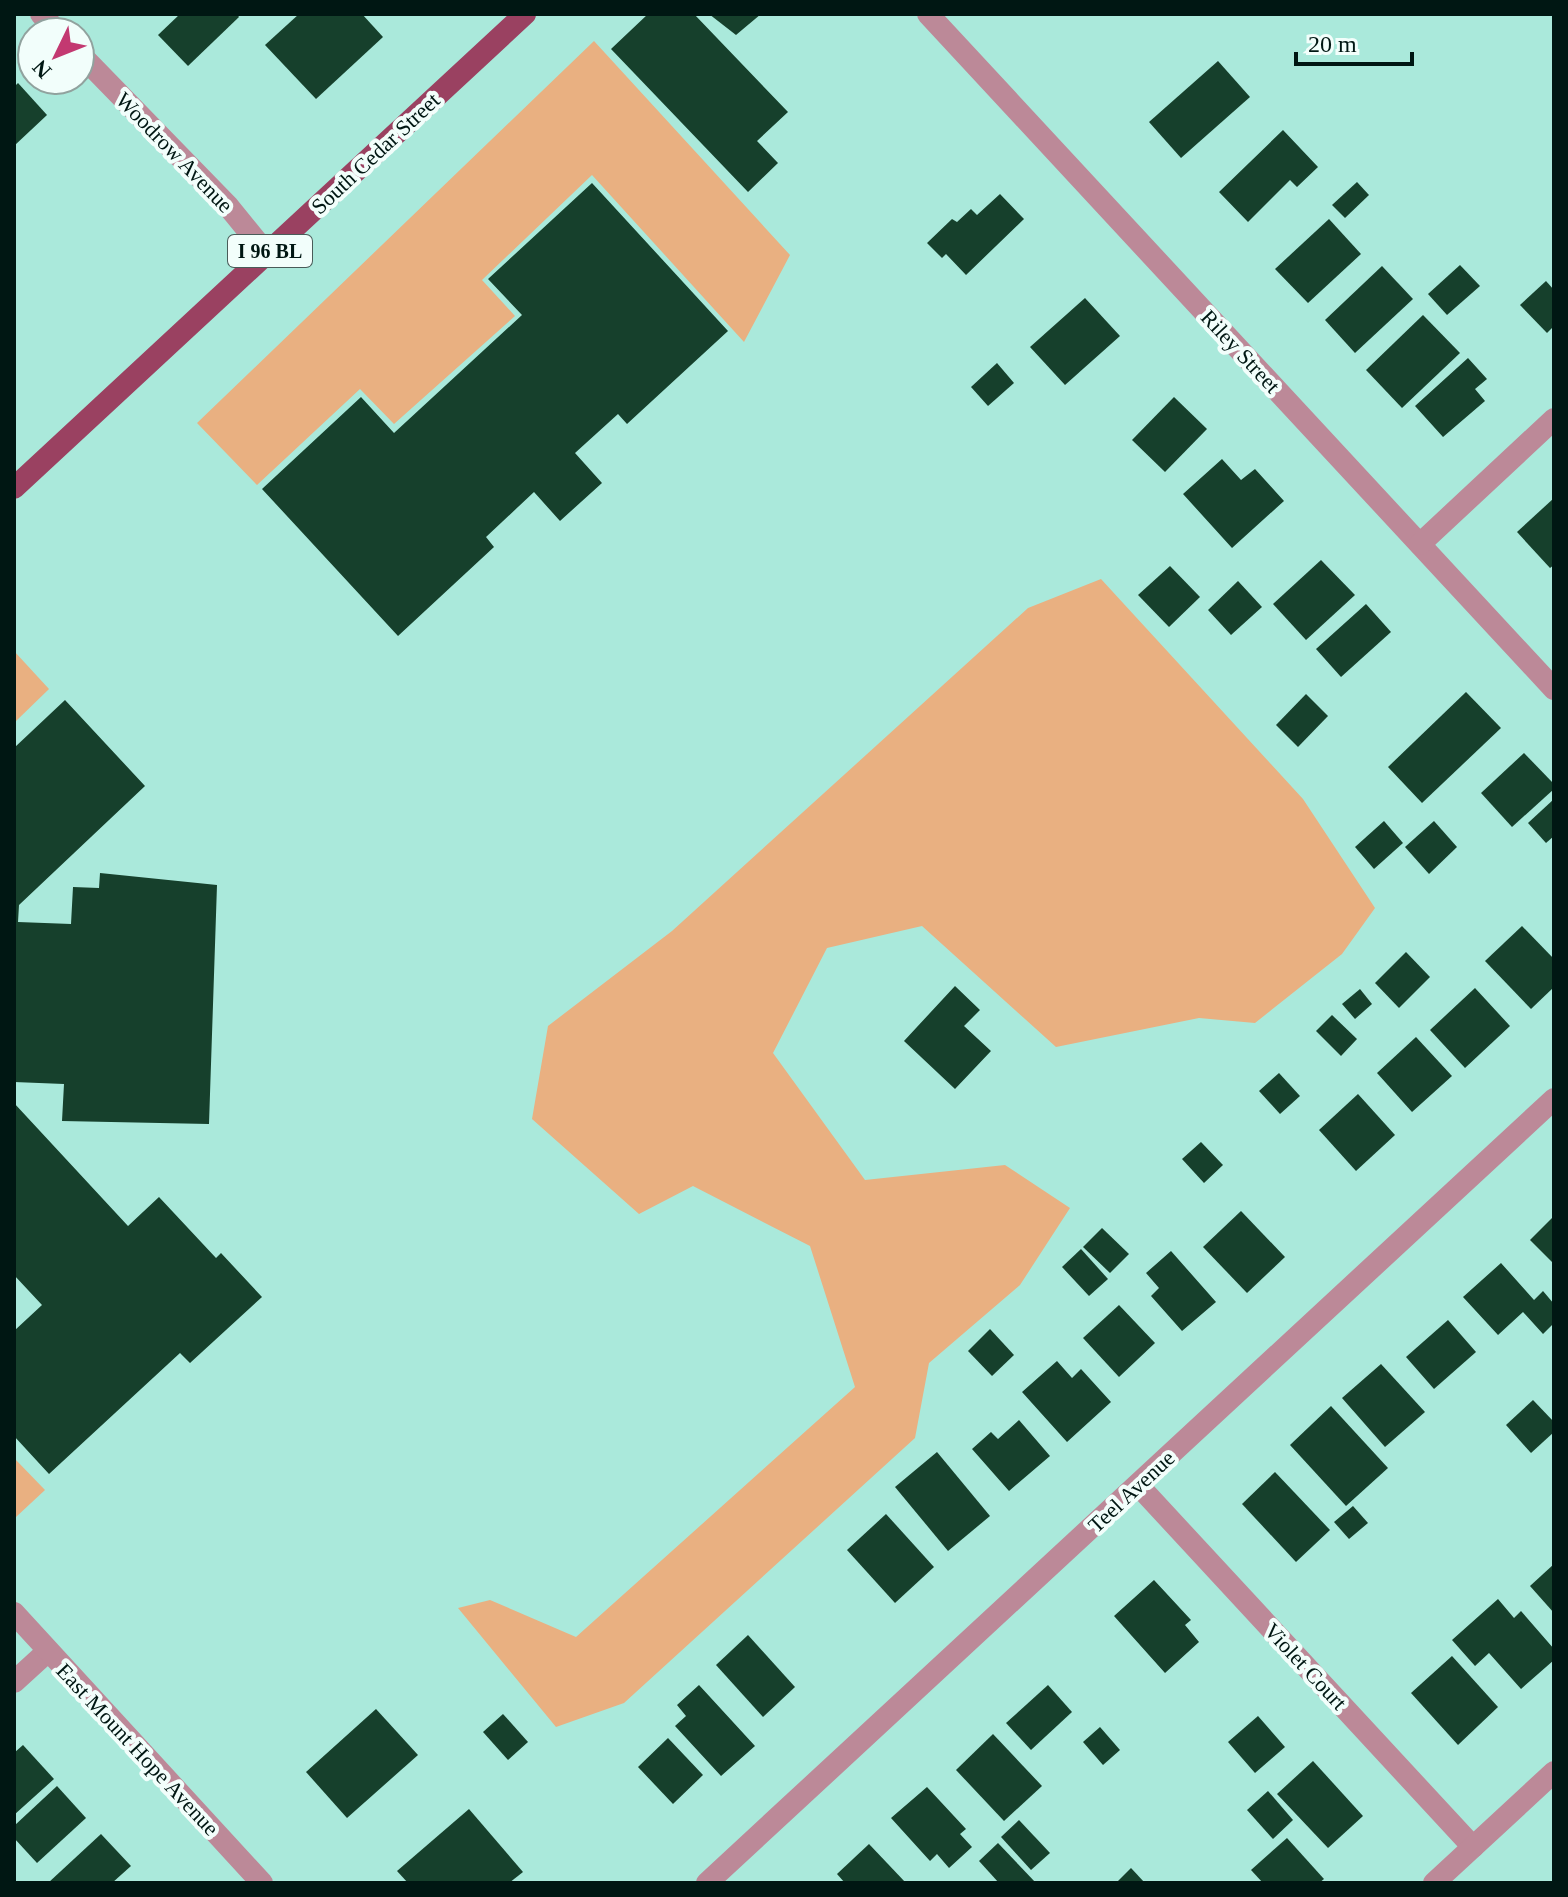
<svg xmlns="http://www.w3.org/2000/svg" width="1568" height="1897" viewBox="0 0 1568 1897" font-family="'Times New Roman',serif">
<style>
.green{fill:#e9b081}
.building{fill:#16402c}
.lines{fill:none;stroke-linecap:round;stroke-linejoin:round}
.minor{stroke:#bc8998;stroke-width:22}
.tertiary{stroke:#bc8998;stroke-width:22}
.primary{stroke:#9a4161;stroke-width:22}
.labels{text-anchor:middle;stroke-width:8;stroke-linejoin:round;paint-order:stroke}
.shield{fill:#f2fefb;stroke:#495c59;stroke-width:2}
.shield-label{font-size:20px;font-weight:bold;fill:#001713}
.street-label{font-size:22px;fill:#001713;stroke:#f2fefb}
</style>
<rect width="100%" height="100%" fill="#aae9db"/>
<g class="green">
<path d="M594,41L790,255L744,342L592,175L482,280L515,316L394,424L360,389L257,485L197,423Z"/>
<path d="M1101,579L1303,799L1375,908L1342,954L1255,1023L1199,1018L1056,1047L922,926L827,948L773,1053L865,1180L1005,1165L1070,1208L1020,1285L929,1363L915,1438L624,1703L556,1727L458,1608L490,1600L576,1637L855,1387L810,1246L693,1186L639,1214L532,1119L548,1026L672,931L1028,608Z"/>
<path d="M14,651L49,689L14,723Z"/>
<path d="M14,1458L45,1490L16,1517L14,1515Z"/>
</g>
<g class="building">
<path d="M180,14H237L239,17L188,66L158,35Z"/>
<path d="M299,14H362L383,37L316,99L265,45Z"/>
<path d="M648,14H694L788,112L757,141L778,163L748,192L611,49Z"/>
<path d="M709,14H761L736,35Z"/>
<path d="M1218,61L1250,97L1181,158L1149,122Z"/>
<path d="M18,83L47,115L14,146V87Z"/>
<path d="M1283,130L1318,167L1297,187L1290,180L1248,222L1219,192Z"/>
<path d="M1357,182L1369,195L1345,218L1332,205Z"/>
<path d="M592,183L728,331L627,424L618,414L575,453L602,483L560,521L534,492L486,537L494,547L398,636L262,489L361,397L394,433L522,315L488,279Z"/>
<path d="M1000,194L1024,219L966,275L946,254L942,258L927,243L952,219L957,222L971,209L977,215Z"/>
<path d="M1329,219L1361,254L1308,303L1275,269Z"/>
<path d="M1460,265L1480,286L1447,315L1428,294Z"/>
<path d="M1382,266L1413,299L1355,353L1325,320Z"/>
<path d="M1546,281L1554,290V326L1547,333L1520,305Z"/>
<path d="M1085,298L1120,336L1065,385L1030,347Z"/>
<path d="M1423,315L1460,353L1402,408L1366,370Z"/>
<path d="M1468,358L1487,379L1475,389L1485,401L1443,437L1415,406Z"/>
<path d="M997,363L1014,383L988,406L971,387Z"/>
<path d="M1174,397L1207,429L1165,472L1132,440Z"/>
<path d="M1222,459L1241,480L1255,469L1284,501L1232,548L1183,494Z"/>
<path d="M1554,498V565L1550,568L1517,532Z"/>
<path d="M1321,560L1355,595L1306,640L1273,604Z"/>
<path d="M1170,566L1200,597L1169,627L1138,595Z"/>
<path d="M1238,581L1262,607L1231,635L1208,610Z"/>
<path d="M1366,604L1391,632L1341,677L1316,649Z"/>
<path d="M1466,692L1501,728L1422,803L1388,767Z"/>
<path d="M1306,694L1328,716L1298,747L1276,725Z"/>
<path d="M65,700L145,786L19,905L18,922L71,924L73,887L99,888L100,873L217,885L209,1124L62,1121L64,1084L14,1082V748Z"/>
<path d="M1524,753L1554,784V789L1512,827L1481,793Z"/>
<path d="M1554,799V836L1546,843L1528,823Z"/>
<path d="M1384,821L1403,843L1374,869L1355,847Z"/>
<path d="M1434,821L1457,847L1429,874L1405,847Z"/>
<path d="M1522,926L1554,959V987L1531,1009L1485,961Z"/>
<path d="M1406,952L1430,977L1399,1008L1375,983Z"/>
<path d="M955,986L980,1010L964,1026L991,1051L955,1089L904,1041Z"/>
<path d="M1475,988L1510,1026L1465,1068L1430,1030Z"/>
<path d="M1360,989L1372,1004L1355,1019L1342,1004Z"/>
<path d="M1332,1015L1357,1039L1341,1056L1316,1031Z"/>
<path d="M1416,1037L1452,1076L1412,1112L1377,1073Z"/>
<path d="M1279,1073L1300,1096L1280,1114L1259,1091Z"/>
<path d="M1358,1094L1395,1135L1356,1171L1319,1130Z"/>
<path d="M14,1103L128,1226L159,1197L216,1258L221,1253L262,1297L190,1363L180,1353L49,1474L14,1436V1331L42,1305L14,1275Z"/>
<path d="M1201,1142L1223,1165L1204,1183L1182,1159Z"/>
<path d="M1241,1211L1285,1257L1247,1293L1203,1247Z"/>
<path d="M1554,1216V1264L1530,1240Z"/>
<path d="M1102,1228L1129,1254L1110,1273L1083,1247Z"/>
<path d="M1081,1249L1108,1279L1089,1296L1062,1267Z"/>
<path d="M1171,1251L1216,1302L1182,1331L1151,1296L1159,1288L1146,1273Z"/>
<path d="M1501,1263L1534,1300L1543,1291L1554,1304V1323L1543,1334L1523,1312L1498,1335L1463,1297Z"/>
<path d="M1119,1305L1155,1343L1119,1377L1083,1338Z"/>
<path d="M1448,1320L1476,1352L1434,1389L1406,1357Z"/>
<path d="M990,1329L1014,1355L992,1376L968,1351Z"/>
<path d="M1057,1361L1072,1378L1081,1369L1111,1402L1067,1442L1022,1392Z"/>
<path d="M1381,1364L1425,1412L1385,1447L1342,1398Z"/>
<path d="M1533,1400L1554,1422V1432L1531,1453L1506,1425Z"/>
<path d="M1331,1406L1388,1468L1346,1506L1290,1445Z"/>
<path d="M1019,1420L1050,1456L1009,1491L972,1449L991,1432L998,1439Z"/>
<path d="M937,1452L990,1516L948,1551L895,1487Z"/>
<path d="M1275,1472L1330,1530L1296,1562L1242,1504Z"/>
<path d="M1353,1506L1368,1523L1349,1539L1334,1522Z"/>
<path d="M886,1514L934,1567L895,1603L847,1550Z"/>
<path d="M1554,1564V1613L1530,1586Z"/>
<path d="M1154,1580L1191,1620L1185,1625L1199,1642L1165,1673L1114,1616Z"/>
<path d="M1498,1599L1514,1618L1521,1611L1554,1649V1660L1521,1689L1489,1653L1475,1666L1452,1640Z"/>
<path d="M748,1635L795,1687L763,1717L716,1665Z"/>
<path d="M1452,1656L1498,1707L1458,1745L1411,1693Z"/>
<path d="M699,1685L755,1746L721,1776L675,1726L686,1716L677,1705Z"/>
<path d="M1048,1685L1072,1712L1031,1750L1006,1723Z"/>
<path d="M376,1709L418,1755L347,1818L306,1772Z"/>
<path d="M503,1714L528,1742L508,1760L483,1732Z"/>
<path d="M1258,1716L1285,1747L1255,1773L1228,1742Z"/>
<path d="M1100,1727L1120,1750L1103,1765L1083,1742Z"/>
<path d="M993,1734L1042,1786L1004,1821L956,1770Z"/>
<path d="M668,1738L703,1775L673,1804L638,1767Z"/>
<path d="M23,1745L54,1779L14,1815V1753Z"/>
<path d="M1313,1761L1363,1816L1328,1848L1277,1794Z"/>
<path d="M57,1786L86,1818L37,1863L14,1838V1826Z"/>
<path d="M927,1787L966,1829L960,1834L972,1847L949,1868L937,1854L930,1861L891,1818Z"/>
<path d="M1268,1791L1293,1820L1273,1839L1247,1810Z"/>
<path d="M469,1809L523,1872L509,1883H408L397,1871Z"/>
<path d="M1019,1820L1050,1853L1031,1870L1001,1837Z"/>
<path d="M101,1834L131,1866L112,1883H48Z"/>
<path d="M1287,1838L1324,1879L1319,1883H1263L1251,1870Z"/>
<path d="M998,1843L1036,1883H999L979,1861Z"/>
<path d="M869,1844L906,1883H845L837,1874Z"/>
<path d="M1131,1868L1145,1883H1116Z"/>
</g>
<g class="lines">
<g class="minor">
<path d="M41,14L58,32"/>
<path d="M928,14L1554,689"/>
<path d="M80,54L228,206L267,254"/>
<path d="M1420,544L1554,419"/>
<path d="M1138,1485L1473,1847"/>
<path d="M14,1682L48,1651"/>
<path d="M707,1883L1554,1099"/>
<path d="M1434,1883L1554,1772"/>
</g>
<path class="tertiary" d="M14,1613L262,1883"/>
<path class="primary" d="M14,488L525,14"/>
</g>
<g class="labels">
<rect class="shield" x="228" y="235" width="84" height="32" rx="6"/>
<g class="shield-label">
<text x="270" y="258">I 96 BL</text>
</g>
<g class="street-label">
<text transform="translate(175 152) rotate(46)" y="8">Woodrow Avenue</text>
<text transform="translate(375 153) rotate(-43)" y="8">South Cedar Street</text>
<text transform="translate(1241 351) rotate(47)" y="8">Riley Street</text>
<text transform="translate(1131 1491) rotate(-43)" y="8">Teel Avenue</text>
<text transform="translate(1306 1666) rotate(47)" y="8">Violet Court</text>
<text transform="translate(138 1749) rotate(47)" y="8">East Mount Hope Avenue</text>
</g>
</g>
<rect width="1568" height="1897" fill="none" stroke="#001713" stroke-width="32"/>
<g transform="translate(56 56) rotate(227)"><circle r="38" fill="#f2fefb" stroke="#91a29e" stroke-width="2"/>
<path d="M0-6L14 30L0 20L-14 30Z" fill="#c33971"/>
<text y="-12" font-size="22" font-weight="bold" text-anchor="middle" fill="#001713">N</text>
</g>
<path d="M1296 52v12h116v-12" fill="none" stroke="#001713" stroke-width="4"/>
<text x="1308" y="52" font-size="24" fill="#001713" stroke="#f2fefb" stroke-width="6" paint-order="stroke">20 m</text>
</svg>
